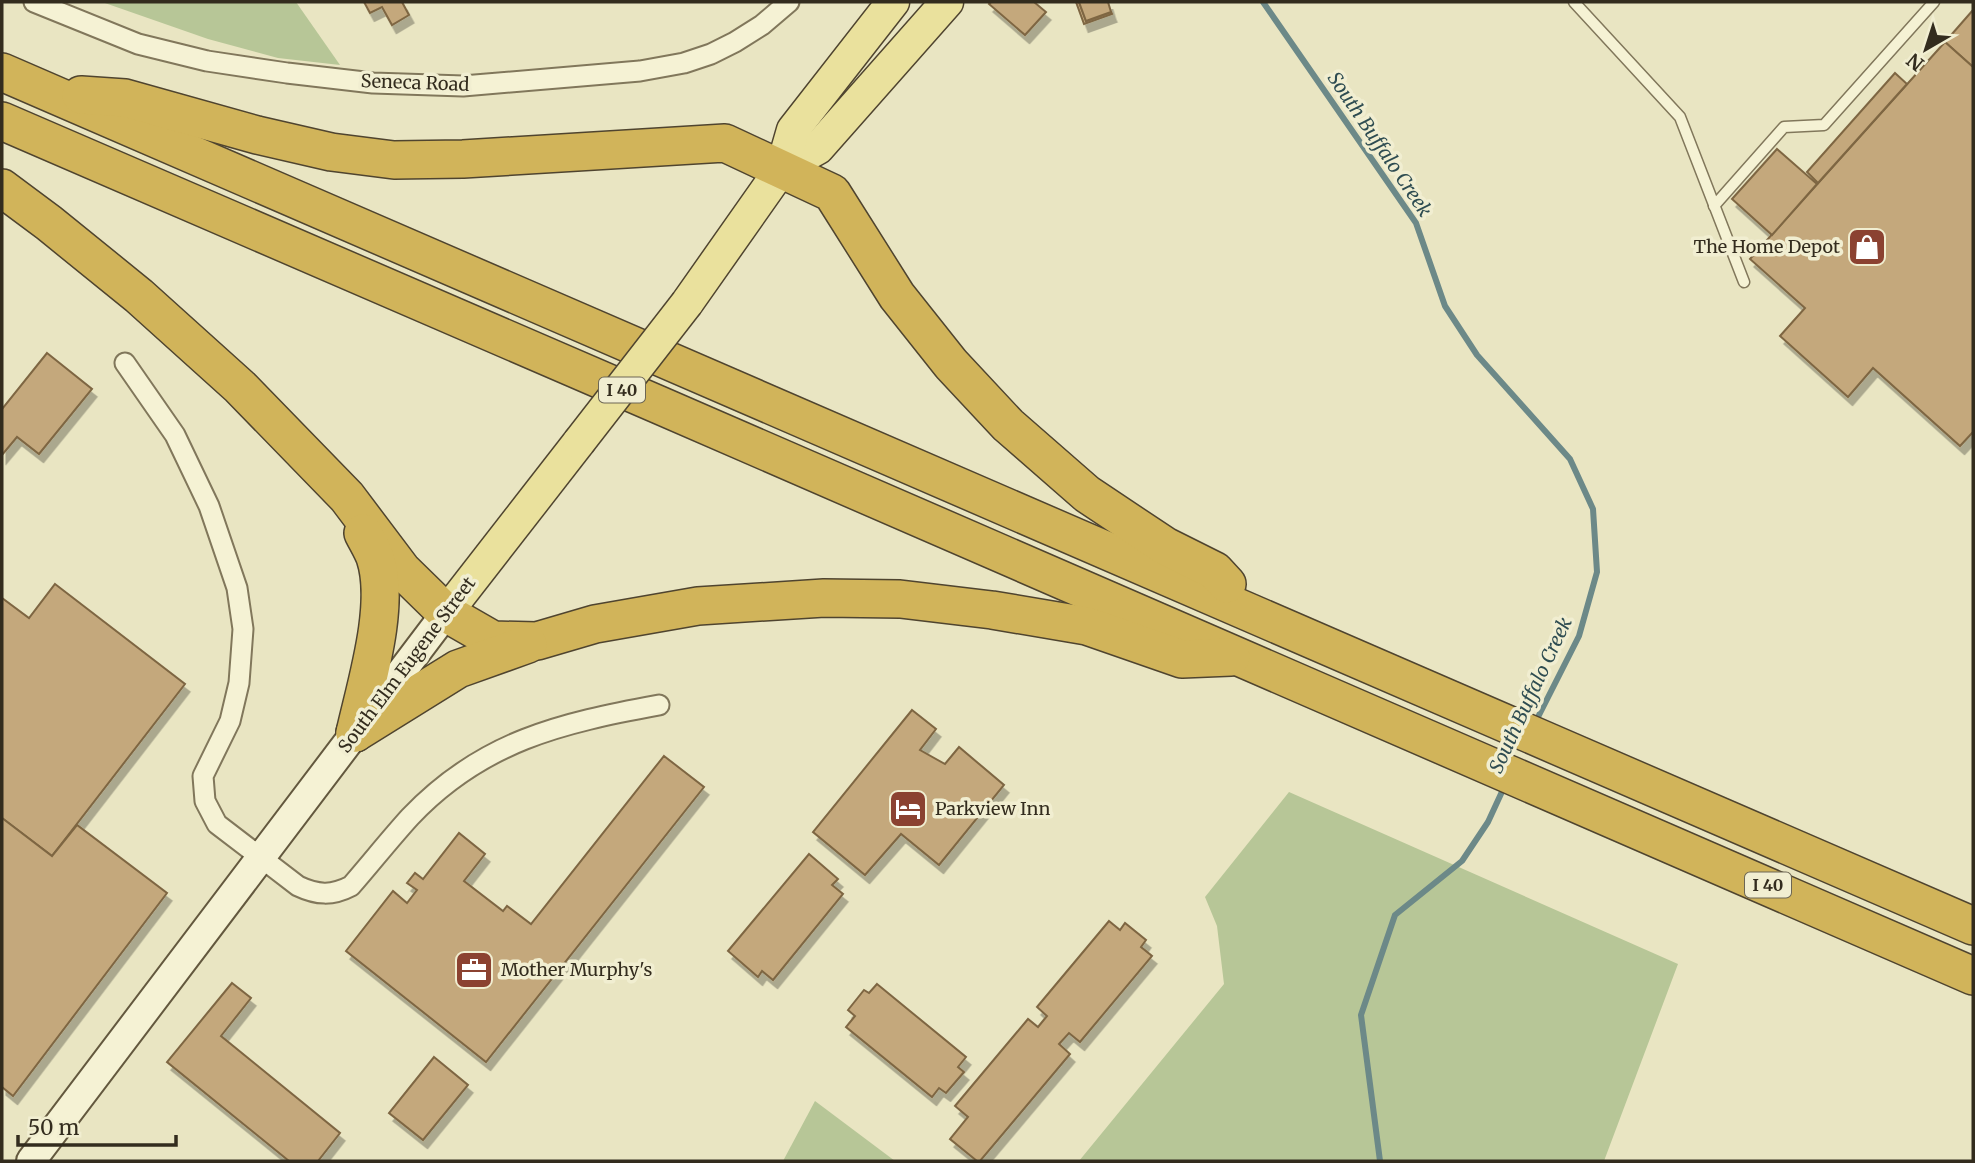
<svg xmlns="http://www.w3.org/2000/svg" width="1975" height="1163" viewBox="0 0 1975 1163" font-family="Merriweather,serif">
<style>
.green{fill:#b7c697}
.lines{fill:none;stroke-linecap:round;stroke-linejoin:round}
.stream{stroke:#6c8988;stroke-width:6}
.building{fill:#c4a87b;stroke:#7e6643;stroke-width:2;filter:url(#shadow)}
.lane-casing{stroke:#81775b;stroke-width:13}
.street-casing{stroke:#81775b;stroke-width:23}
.secondary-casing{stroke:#63583e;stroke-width:32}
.primary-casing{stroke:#4f442f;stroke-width:35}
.highway-casing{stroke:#4f442f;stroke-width:40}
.lane{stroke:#f5f2d4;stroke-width:10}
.street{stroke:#f5f2d4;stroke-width:19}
.secondary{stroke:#f5f2d4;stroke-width:28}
.primary{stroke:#eae19d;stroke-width:32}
.highway{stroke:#d1b45a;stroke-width:37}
.primary-bridge-casing{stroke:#4f442f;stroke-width:35;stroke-linecap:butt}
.primary-bridge{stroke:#eae19d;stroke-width:32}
.labels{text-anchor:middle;stroke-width:7;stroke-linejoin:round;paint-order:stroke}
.shield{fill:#f1eed1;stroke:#6c6654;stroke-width:2}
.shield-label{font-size:16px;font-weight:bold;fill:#332c1e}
.street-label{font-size:18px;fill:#332c1e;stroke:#f1eed1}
.poi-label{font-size:18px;fill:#332c1e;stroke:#f1eed1;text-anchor:start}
.water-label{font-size:19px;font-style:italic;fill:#2e4c51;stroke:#f1eed1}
</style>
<defs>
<filter id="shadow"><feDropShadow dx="4.5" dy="8" stdDeviation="0" flood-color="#0004"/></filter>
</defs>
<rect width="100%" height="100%" fill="#e9e5c2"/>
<g class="green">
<path d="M102,2H296L340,65L278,58L208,39Z"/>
<path d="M1289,792L1678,964L1604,1161H1079L1224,984L1217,926L1205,897Z"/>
<path d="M815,1101L895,1161H783Z"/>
</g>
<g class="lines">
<g class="stream">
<path d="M1263,2L1416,223L1445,306L1477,355L1570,459L1593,509L1597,572L1579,636L1535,723"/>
<path d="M1380,1161L1361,1015L1395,915L1462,861L1488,822L1506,783"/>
</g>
</g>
<g class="building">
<path d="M364,2H402L409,15L392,25L382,7L370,13Z"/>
<path d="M991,2H1034L1046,12L1025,35L989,4Z"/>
<path d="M1076,2H1079L1086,21L1111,12L1112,14L1084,24Z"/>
<path d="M1079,2H1108L1111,12L1086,21Z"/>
<path d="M1973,10V67L1945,42Z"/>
<path d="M1945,42L1973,67V432L1960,446L1873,368L1848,397L1780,336L1805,308L1750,259Z"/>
<path d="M1895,73L1907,84L1818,183L1807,172Z"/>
<path d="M1777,149L1817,184L1772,235L1732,199Z"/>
<path d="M47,353L92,389L39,454L17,437L2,455V409Z"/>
<path d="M55,584L185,684L52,856L2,818V598L29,618Z"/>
<path d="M912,710L936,729L920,750L945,764L959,747L1004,785L939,865L901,834L865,875L813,832Z"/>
<path d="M664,756L704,787L486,1062L346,951L393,891L407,903L417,890L407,883L415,873L423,879L459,833L485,854L464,881L503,911L507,906L531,924Z"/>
<path d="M2,818L52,856L77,825L167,893L13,1096L2,1087Z"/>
<path d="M809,854L838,879L832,885L843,894L773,980L762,971L758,977L728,951Z"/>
<path d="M1109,921L1120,930L1125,923L1146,940L1141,947L1152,956L1080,1042L1069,1033L1059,1044L1070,1054L980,1161H977L950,1139L968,1117L955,1106L1028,1019L1038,1027L1047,1016L1037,1007Z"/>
<path d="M232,983L251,998L221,1036L340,1133L318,1161H289L167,1062Z"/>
<path d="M877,984L966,1057L958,1067L964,1072L946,1093L939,1088L932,1097L846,1027L855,1016L848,1010L864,990L869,993Z"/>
<path d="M434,1057L468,1085L423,1140L389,1113Z"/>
</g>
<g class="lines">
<defs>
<g id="lane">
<path d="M1574,2L1680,117L1744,282"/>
<path d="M1714,206L1784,127L1824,125L1934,2"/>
</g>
<g id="street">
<path d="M34,2L138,44L207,61L287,73L373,83L463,86L640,71L684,63L711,54L735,42L762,25L789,2"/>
<path d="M125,363L175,435L209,506L237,588L243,629L239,683L230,721L203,776L205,801L217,824L298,886C317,895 332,896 351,886C371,863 390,839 410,817C482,741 561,723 659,705"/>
</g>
<path id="secondary" d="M31,1161L446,613"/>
<g id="primary">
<path d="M782,168L818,148L947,2"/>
<path d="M687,303L782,168L793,130L893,2"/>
<path d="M446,613L579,442"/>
</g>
<g id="highway">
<path d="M2,72L1973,926"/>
<path d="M81,95L125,98L257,135L331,152L394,160L463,159L725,143L832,193L897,296L951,364L1008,425L1087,494L1165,546L1215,571L1227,584"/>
<path d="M2,121C659,406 1318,687 1973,976"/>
<path d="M2,188L49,223L139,296L240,387L347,497L402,570L446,613L493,640L537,641L595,624L698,606L824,598L900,599L992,610L1087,626L1182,659L1231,657"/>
<path d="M355,733C366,684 391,605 375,557C372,549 367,541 363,533"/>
<path d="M355,733L458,669L528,644"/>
</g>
</defs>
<use href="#lane" class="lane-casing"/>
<use href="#street" class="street-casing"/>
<use href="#secondary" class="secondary-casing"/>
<use href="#primary" class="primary-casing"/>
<use href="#highway" class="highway-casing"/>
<use href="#lane" class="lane"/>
<use href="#street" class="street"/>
<use href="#secondary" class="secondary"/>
<use href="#primary" class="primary"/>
<use href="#highway" class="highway"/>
<defs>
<path id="primary-bridge" d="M579,442L687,303"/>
</defs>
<use href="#primary-bridge" class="primary-bridge-casing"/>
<use href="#primary-bridge" class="primary-bridge"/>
</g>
<defs>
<symbol id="shop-square" viewBox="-11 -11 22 22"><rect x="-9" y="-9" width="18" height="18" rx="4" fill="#8b4231" stroke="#f1eed1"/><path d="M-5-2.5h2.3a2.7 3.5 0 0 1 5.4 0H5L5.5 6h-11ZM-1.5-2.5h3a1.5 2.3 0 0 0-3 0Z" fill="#fff"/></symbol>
<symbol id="hotel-square" viewBox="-11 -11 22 22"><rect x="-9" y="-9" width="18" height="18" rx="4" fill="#8b4231" stroke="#f1eed1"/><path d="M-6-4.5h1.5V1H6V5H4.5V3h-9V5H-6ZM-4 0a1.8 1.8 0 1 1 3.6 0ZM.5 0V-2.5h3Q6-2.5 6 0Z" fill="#fff"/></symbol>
<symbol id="office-square" viewBox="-11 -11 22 22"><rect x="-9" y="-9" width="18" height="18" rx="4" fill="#8b4231" stroke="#f1eed1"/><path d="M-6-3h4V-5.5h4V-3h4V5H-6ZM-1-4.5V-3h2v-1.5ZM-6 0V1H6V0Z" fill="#fff"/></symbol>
</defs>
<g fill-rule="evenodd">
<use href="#shop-square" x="1845" y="225" width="44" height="44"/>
<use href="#hotel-square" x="886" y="787" width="44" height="44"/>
<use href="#office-square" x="452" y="948" width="44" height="44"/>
</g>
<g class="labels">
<g class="shield">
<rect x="599" y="377.5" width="46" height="25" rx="5"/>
<rect x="1745" y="872.5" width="46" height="25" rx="5"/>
</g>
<g class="shield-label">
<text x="622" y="396">I 40</text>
<text x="1768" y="891">I 40</text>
</g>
<g class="street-label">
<text transform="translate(415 83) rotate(2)" y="6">Seneca Road</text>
<text transform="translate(407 665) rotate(-53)" y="6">South Elm Eugene Street</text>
</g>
<g class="poi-label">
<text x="1840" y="253" text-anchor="end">The Home Depot</text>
<text x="935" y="815">Parkview Inn</text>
<text x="501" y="976">Mother Murphy's</text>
</g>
<g class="water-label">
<text transform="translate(1380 144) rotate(56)" y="7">South Buffalo Creek</text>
<text transform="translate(1530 695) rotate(-65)" y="7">South Buffalo Creek</text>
</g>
</g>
<rect width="1975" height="1163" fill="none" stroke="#332c1e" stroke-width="7"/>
<g transform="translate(1926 49) rotate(219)" stroke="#f1eed1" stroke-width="5" paint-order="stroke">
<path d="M0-5L12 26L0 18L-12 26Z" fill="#332c1e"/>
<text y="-10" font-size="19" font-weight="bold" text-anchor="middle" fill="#332c1e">N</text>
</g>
<path d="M18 1135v10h158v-10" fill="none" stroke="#332c1e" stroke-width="3.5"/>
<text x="28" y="1135" font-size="21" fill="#332c1e" stroke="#f1eed1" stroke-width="5" paint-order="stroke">50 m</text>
</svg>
